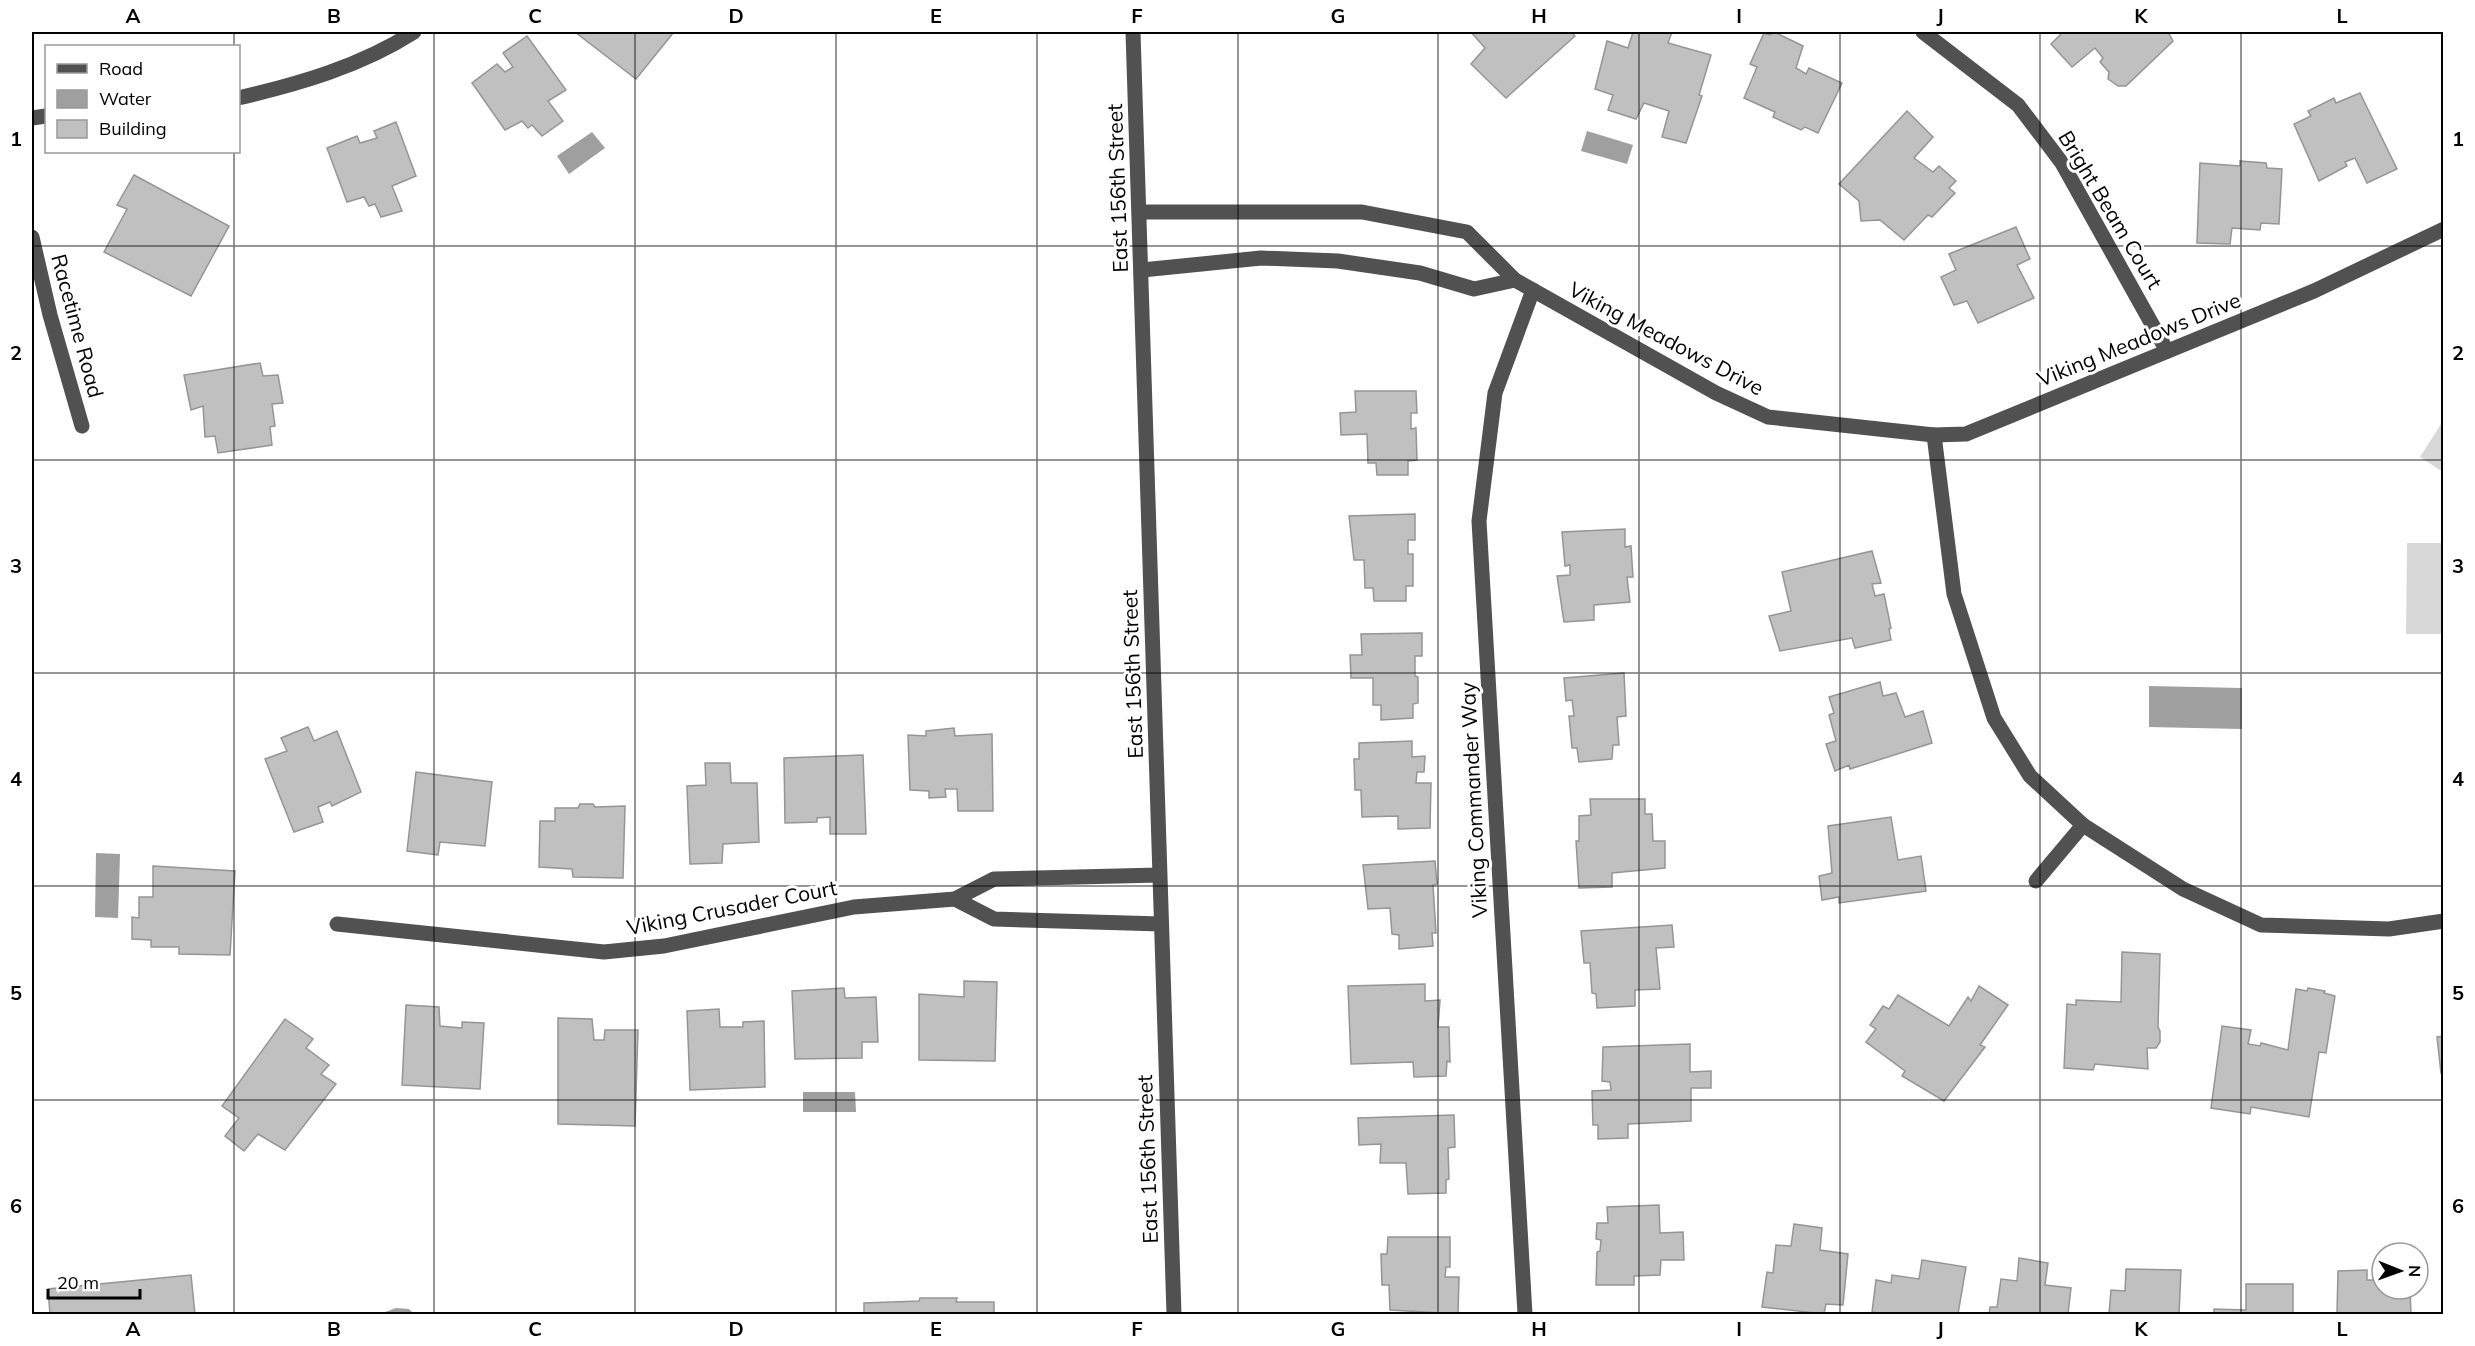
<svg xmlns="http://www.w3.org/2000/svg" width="2475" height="1346" viewBox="0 0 2475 1346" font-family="Mulish,sans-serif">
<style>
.green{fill:#d8d8d8}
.water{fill:#9f9f9f}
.building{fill:#c0c0c0;stroke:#959595;stroke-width:1.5}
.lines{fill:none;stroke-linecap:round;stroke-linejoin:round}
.minor{stroke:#515151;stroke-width:15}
.grid{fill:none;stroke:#000;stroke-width:1.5;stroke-opacity:0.55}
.labels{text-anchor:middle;stroke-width:6;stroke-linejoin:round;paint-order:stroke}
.street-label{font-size:21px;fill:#000;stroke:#fff}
.neatline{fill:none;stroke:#000;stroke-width:2}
.grid-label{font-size:20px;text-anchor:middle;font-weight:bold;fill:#000}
</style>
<rect width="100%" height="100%" fill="#fff"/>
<g class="green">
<path d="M2443,421V472L2420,457Z"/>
<path d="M2407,543H2443V634H2406Z"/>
</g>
<g class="water">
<path d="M1587,131L1633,145L1627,164L1581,151Z"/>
<path d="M592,132L605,148L569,174L557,156Z"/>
<path d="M2149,686L2242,688V729L2149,727Z"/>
<path d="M96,853L120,854L118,918L95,917Z"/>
<path d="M803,1092H855L856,1112H803Z"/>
<path d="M396,1308L409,1309L414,1314H380Z"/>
</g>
<g class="building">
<path d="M575,32H674L636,79Z"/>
<path d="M1471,32H1571L1575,36L1506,98L1471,64L1485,48Z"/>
<path d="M1633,32H1672L1668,43L1711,55L1699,95L1702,96L1686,143L1662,137L1669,111L1644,103L1636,119L1608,110L1613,95L1595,89L1607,41L1628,48Z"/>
<path d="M1774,32L1803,46L1796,68L1806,74L1809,68L1842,83L1818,133L1805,127L1801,130L1773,117L1775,112L1744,98L1757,67L1750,64L1764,33L1770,35Z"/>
<path d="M2063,32H2168L2173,41L2126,86H2118L2108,79L2109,72L2100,62L2103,58L2095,48L2072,67L2051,44Z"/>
<path d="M527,36L566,90L548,101L563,121L542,136L532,125L528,128L522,121L505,130L472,83L497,64L505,72L513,67L503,53Z"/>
<path d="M2360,93L2397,169L2367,183L2355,158L2345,162L2347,166L2319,181L2294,124L2311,116L2308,111L2334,98L2336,103Z"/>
<path d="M1907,111L1933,137L1914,158L1933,172L1939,166L1956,181L1949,188L1955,193L1932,217L1928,215L1904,240L1880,220L1861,221L1859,201L1839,184Z"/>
<path d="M396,122L416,176L392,186L402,211L381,217L375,204L369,206L364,197L347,202L327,148L357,136L360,143L377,138L374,131Z"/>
<path d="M2240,161L2266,163L2267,168L2282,169L2279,224L2261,223L2260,230L2232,228L2230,244L2197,243L2200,163L2240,166Z"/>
<path d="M134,175L229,226L191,296L104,252L127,209L117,205Z"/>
<path d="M2016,227L2030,259L2017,265L2034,298L1978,323L1967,301L1954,305L1941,277L1956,270L1949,254Z"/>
<path d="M260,363L263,376L278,375L283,403L272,404L275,426L270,427L272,445L218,453L215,436L205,437L203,406L191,410L184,375Z"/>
<path d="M1355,391H1416L1417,413H1411V429L1416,428L1417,460L1408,461V475H1377L1376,463H1368L1367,434L1341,435L1340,413L1356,412Z"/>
<path d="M1415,514V540H1408V554H1413V586H1406V601H1374L1373,588H1365L1364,560H1354L1349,516Z"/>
<path d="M1625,529V547L1631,546L1633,577H1627L1630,602L1594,605V620L1564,622L1557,576L1570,575V565L1565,566L1562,532Z"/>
<path d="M1872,551L1881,583L1872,584L1875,596L1884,594L1891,628L1889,629L1891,640L1855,648L1852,638L1780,651L1769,616L1791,611L1782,572Z"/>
<path d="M1422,633V656H1415V676L1418,677V703L1413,704V718L1381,720V705H1373V678H1351L1350,655H1362L1361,634Z"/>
<path d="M1624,673L1626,716L1617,717L1619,745H1613L1612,759L1579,762L1577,748H1572L1569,716H1574L1572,700L1566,701L1564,678Z"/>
<path d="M1880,682L1883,696L1896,693L1905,717L1923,711L1932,743L1850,769L1849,765L1835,771L1826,744L1836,741L1829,715L1834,713L1829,697Z"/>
<path d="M308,727L314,741L337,731L361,792L332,806L330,802L318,807L323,822L294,832L265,759L287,751L281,738Z"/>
<path d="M954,728L955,736L992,734L993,811H958L957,789H945L946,797L929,798V791L910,790L908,735L926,736V731Z"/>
<path d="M1412,741V757L1425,756L1424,772H1417L1416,783H1431L1430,828L1398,829V816L1362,817L1361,790H1355L1354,759H1359V743Z"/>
<path d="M863,755L866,834H830V817L817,818V822L785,823L784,758Z"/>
<path d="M705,763H730L731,783H757L759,842L723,844L722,863L690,864L687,786L706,785Z"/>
<path d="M416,772L492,782L485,846L440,842L438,855L407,851Z"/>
<path d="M1590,799H1645V814H1652L1653,841H1665V868L1612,873V887L1579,888L1576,841H1579V816L1591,815Z"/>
<path d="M580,804H593L595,807L625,806L623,878L573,877L572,869L539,867L540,821H555V808H578Z"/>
<path d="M1891,817L1898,860L1921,856L1926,891L1839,903V897L1822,900L1819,876L1832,873L1828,826Z"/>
<path d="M1435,861L1437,884L1433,885L1436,933H1432L1433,946L1399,949V935L1392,934L1390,908L1368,909L1363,865Z"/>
<path d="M153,866L235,871L230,955L179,954V947H151V940L132,939V917L139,918V897H153Z"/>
<path d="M1672,925L1674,947L1656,948L1660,989L1635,990V1006L1597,1008L1596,994L1592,993L1590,963H1584L1581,931Z"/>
<path d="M2122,952L2160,954L2158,1027L2160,1031V1042L2156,1048H2147L2148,1069L2095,1064L2093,1070L2064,1068L2067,1004L2076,1005V1000L2121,1002Z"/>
<path d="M964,981L997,982L995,1061L919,1060V994L964,997Z"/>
<path d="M1425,984V1001L1440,1000L1438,1027H1449L1450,1062L1447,1061L1446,1076L1414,1077L1413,1062L1351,1064L1348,986Z"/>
<path d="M1979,986L2008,1005L1980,1045L1985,1047L1944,1101L1902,1076L1905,1071L1866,1042L1876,1029L1870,1025L1883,1006L1889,1009L1898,995L1949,1026L1968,997L1971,1001Z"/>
<path d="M844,988L845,998L876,997L878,1042H862V1058L795,1059L792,991Z"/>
<path d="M2308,988L2325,991L2324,993L2335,996L2326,1053L2319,1052L2309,1117L2251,1107L2250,1114L2211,1108L2222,1026L2251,1030L2248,1044L2260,1046L2261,1043L2288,1050L2296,989L2307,991Z"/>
<path d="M406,1005L439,1007L440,1026L462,1028V1022L484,1023L480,1089L402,1085Z"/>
<path d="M719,1009L720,1027H743V1022L764,1021L765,1087L690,1090L687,1011Z"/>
<path d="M558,1018L592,1019L594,1040H604L605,1030H638L635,1126L558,1124Z"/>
<path d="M285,1019L313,1039L306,1048L329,1065L321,1074L336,1084L285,1150L258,1134L244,1151L225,1136L239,1118L222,1106Z"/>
<path d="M2444,1036V1073H2441L2437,1037Z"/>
<path d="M1690,1044V1072L1711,1071V1088H1691V1121L1628,1124V1138L1598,1139V1125H1593L1592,1091L1611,1090L1610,1082L1602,1081L1603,1047Z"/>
<path d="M1454,1115L1455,1147L1448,1148L1449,1179L1446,1180V1193L1408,1194L1406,1163H1380L1381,1144L1359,1145L1358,1118Z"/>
<path d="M1659,1205L1660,1233L1683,1232L1684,1260H1661L1660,1275L1634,1276V1285H1596L1597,1252L1600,1251L1601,1240L1596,1239L1597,1223H1608L1607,1207Z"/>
<path d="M1794,1224L1822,1228L1820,1250L1848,1254L1843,1305L1826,1304L1824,1314L1762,1307L1767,1272L1773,1273L1776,1245L1791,1246Z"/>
<path d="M1388,1237H1450V1267H1446L1445,1277H1459L1458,1314L1390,1310L1389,1285H1382L1381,1254H1387Z"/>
<path d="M2019,1258L2048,1263L2045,1285L2071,1288L2068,1314H1989L1990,1307H1997L2001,1279L2017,1281Z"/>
<path d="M1922,1260L1966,1267L1958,1314H1885L1872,1312L1876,1280L1891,1283L1892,1275L1919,1279Z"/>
<path d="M2126,1269L2181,1270L2179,1314H2109L2111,1290L2125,1291Z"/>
<path d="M2367,1270V1280H2382V1289H2410L2411,1314H2337L2338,1271Z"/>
<path d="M191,1275L195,1314H50L48,1289Z"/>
<path d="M2246,1284H2293V1314H2214V1309L2246,1310Z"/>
<path d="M920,1298H957L956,1302H994V1314H864V1303L919,1301Z"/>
</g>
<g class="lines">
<g class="minor">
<path d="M1133,32L1174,1314"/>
<path d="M1923,32L2018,105L2062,163L2167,351"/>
<path d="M238,98C299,84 361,66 414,32"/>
<path d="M32,118L46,116"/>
<path d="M1140,212H1362L1467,232L1515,280L1716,393L1768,417L1934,435L1966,434L2314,291L2444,229"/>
<path d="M32,237L50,315L82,426"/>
<path d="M1142,270L1261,258L1338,261L1420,273L1474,289L1515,280"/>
<path d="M1934,435L1954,594L1994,718L2030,776L2083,825L2183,889L2261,925L2389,929L2444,921"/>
<path d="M2036,881L2083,825"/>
<path d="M955,899L994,919L1161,924"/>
<path d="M337,924L604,952L664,946L854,907L955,899L994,879L1159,875"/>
<path d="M1525,1314L1479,521L1495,393L1533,290"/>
</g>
</g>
<path class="grid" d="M234,32V46M434,32V1314M635,32V1314M836,32V1314M1037,32V1314M1238,32V1314M1438,32V1314M1639,32V1314M1840,32V1314M2040,32V1314M2241,32V1314M234,152V1314M32,246H2444M32,460H2444M32,673H2444M32,886H2444M32,1100H2444"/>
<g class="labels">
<g class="street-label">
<text transform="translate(1118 188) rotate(-92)" y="7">East 156th Street</text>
<text transform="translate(2110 210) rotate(59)" y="7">Bright Beam Court</text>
<text transform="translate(77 326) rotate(75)" y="7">Racetime Road</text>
<text transform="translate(1666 339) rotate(28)" y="7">Viking Meadows Drive</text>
<text transform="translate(2139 340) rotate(-22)" y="7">Viking Meadows Drive</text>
<text transform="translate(1133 674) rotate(-92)" y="7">East 156th Street</text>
<text transform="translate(1474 800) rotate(-93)" y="7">Viking Commander Way</text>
<text transform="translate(732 908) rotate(-11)" y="7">Viking Crusader Court</text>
<text transform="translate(1148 1159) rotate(-92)" y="7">East 156th Street</text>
</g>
</g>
<rect width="2475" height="1346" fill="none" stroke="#ffffff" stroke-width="66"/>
<rect x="45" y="45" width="195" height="108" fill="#ffffff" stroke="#999999" stroke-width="1.5"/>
<rect x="57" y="64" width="30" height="9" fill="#515151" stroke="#999999" stroke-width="1.5"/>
<text x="99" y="75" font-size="18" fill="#000000">Road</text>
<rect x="57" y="90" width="30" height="18" fill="#9f9f9f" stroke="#999999" stroke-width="1.5"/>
<text x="99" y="105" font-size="18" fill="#000000">Water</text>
<rect x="57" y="120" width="30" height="18" fill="#c0c0c0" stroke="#999999" stroke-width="1.5"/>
<text x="99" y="135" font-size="18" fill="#000000">Building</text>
<g transform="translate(2400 1271) rotate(91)"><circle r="28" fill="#ffffff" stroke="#999999" stroke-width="1.5"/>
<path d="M0-4.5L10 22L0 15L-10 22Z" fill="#000000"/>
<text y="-9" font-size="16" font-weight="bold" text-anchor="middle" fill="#000000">N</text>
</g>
<path d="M48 1289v9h92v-9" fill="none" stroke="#000000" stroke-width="3"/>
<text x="57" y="1289" font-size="18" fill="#000000" stroke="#ffffff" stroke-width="4.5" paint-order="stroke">20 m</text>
<rect x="33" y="33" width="2409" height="1280" class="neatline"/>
<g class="grid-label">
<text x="133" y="23">A</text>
<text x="334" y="23">B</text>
<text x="535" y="23">C</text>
<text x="736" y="23">D</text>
<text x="936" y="23">E</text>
<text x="1137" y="23">F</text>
<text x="1338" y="23">G</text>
<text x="1539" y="23">H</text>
<text x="1739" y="23">I</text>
<text x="1940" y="23">J</text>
<text x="2141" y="23">K</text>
<text x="2342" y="23">L</text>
<text x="16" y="146">1</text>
<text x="2458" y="146">1</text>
<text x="16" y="360">2</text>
<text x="2458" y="360">2</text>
<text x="16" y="573">3</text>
<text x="2458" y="573">3</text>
<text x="16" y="786">4</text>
<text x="2458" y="786">4</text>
<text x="16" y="1000">5</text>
<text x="2458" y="1000">5</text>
<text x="16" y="1213">6</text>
<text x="2458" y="1213">6</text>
<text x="133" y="1336">A</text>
<text x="334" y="1336">B</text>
<text x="535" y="1336">C</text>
<text x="736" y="1336">D</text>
<text x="936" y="1336">E</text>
<text x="1137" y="1336">F</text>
<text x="1338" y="1336">G</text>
<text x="1539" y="1336">H</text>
<text x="1739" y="1336">I</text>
<text x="1940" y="1336">J</text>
<text x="2141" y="1336">K</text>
<text x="2342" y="1336">L</text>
</g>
</svg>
